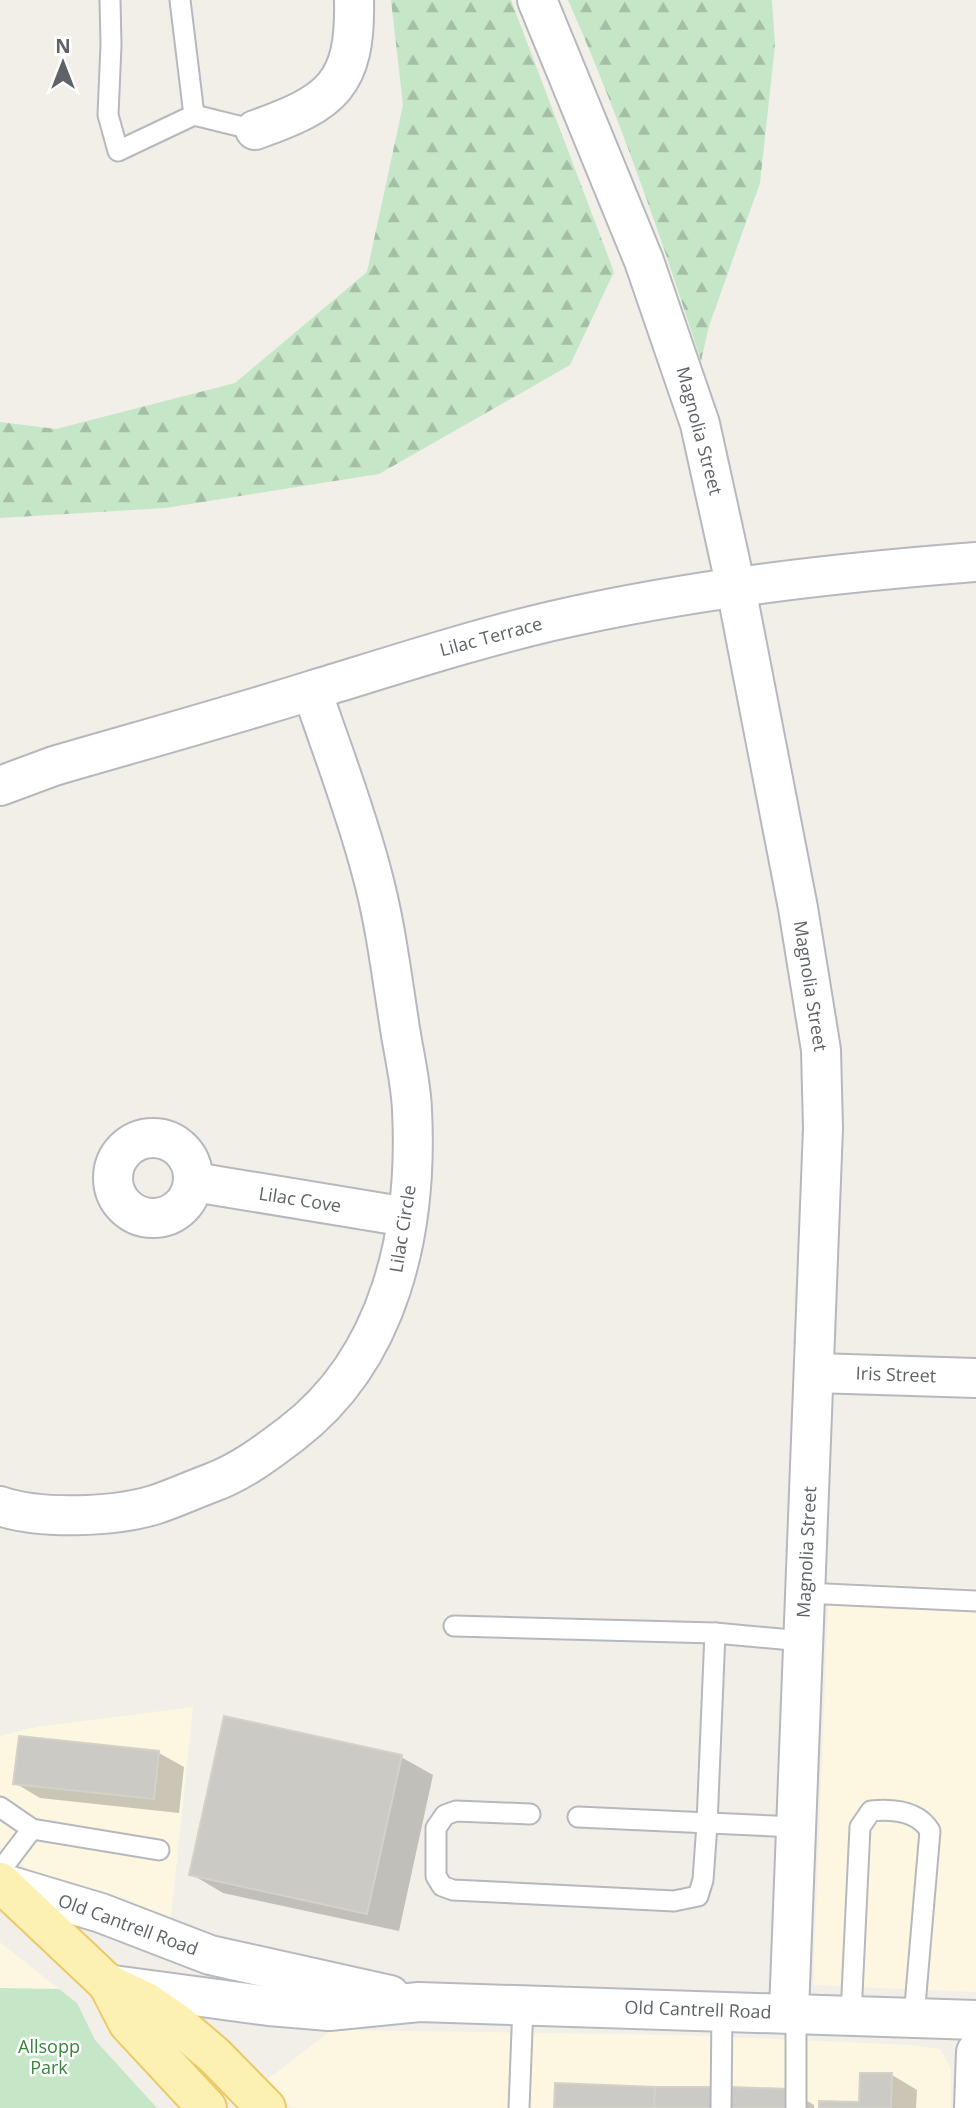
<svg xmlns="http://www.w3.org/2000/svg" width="976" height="2108" viewBox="0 0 976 2108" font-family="'Open Sans',sans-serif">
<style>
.commercial{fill:#fdf7e1}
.green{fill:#c6e7c7}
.forest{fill:url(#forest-firs)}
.shadow{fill:#0003}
.building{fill:#cccac5;stroke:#d5d1c6;stroke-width:2}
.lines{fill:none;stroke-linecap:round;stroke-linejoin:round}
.lane-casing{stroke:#b5b8bc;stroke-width:23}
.street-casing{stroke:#b5b8bc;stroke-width:42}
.secondary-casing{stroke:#b6babf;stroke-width:42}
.primary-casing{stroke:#edc965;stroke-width:42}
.lane{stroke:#fff;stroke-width:19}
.street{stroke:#fff;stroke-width:38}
.secondary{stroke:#fff;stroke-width:38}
.primary{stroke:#fcf1b2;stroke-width:38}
.labels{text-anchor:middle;stroke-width:5;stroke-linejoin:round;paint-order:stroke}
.street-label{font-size:18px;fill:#5f6368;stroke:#fff}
.park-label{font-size:18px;fill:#39853e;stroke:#fff}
</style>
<defs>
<pattern id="forest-firs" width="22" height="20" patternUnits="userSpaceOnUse" patternTransform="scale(1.75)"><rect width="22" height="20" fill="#c6e7c7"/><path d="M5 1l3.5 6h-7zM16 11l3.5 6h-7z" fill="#a4bfa5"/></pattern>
</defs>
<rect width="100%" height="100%" fill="#f1efe8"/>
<g class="commercial">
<path d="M829,1582L976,1589V1992L813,1985Z"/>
<path d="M193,1707L170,1926L47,1885L0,1847V1736L36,1727Z"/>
<path d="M0,1942L59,1989L0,1988Z"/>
<path d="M332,2030L679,2035L912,2045L940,2049L951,2069V2108H293L264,2082Z"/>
</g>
<path class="green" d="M0,1988L59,1989L77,2003L95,2040L157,2108H0Z"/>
<g class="forest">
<path d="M391,0H511L614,272L570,365L379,474L165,508L0,518V422L56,429L235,383L367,272L403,105Z"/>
<path d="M568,0H772L775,45L760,183L709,326L701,361C662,239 620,118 568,0Z"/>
</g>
<g class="shadow">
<path d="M159,1753L184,1767L179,1813L40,1798L15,1783Z"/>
<path d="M401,1757L433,1775L399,1931L223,1893L191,1874Z"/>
<path d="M892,2075L917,2090L916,2108H821L861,2104Z"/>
<path d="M712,2089L733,2101L789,2090L814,2105V2108H556Z"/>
</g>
<g class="building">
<path d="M224,1716L402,1755L367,1914L189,1875Z"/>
<path d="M19,1736L159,1751L154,1799L13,1784Z"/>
<path d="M860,2073H892L891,2108H819V2101L859,2102Z"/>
<path d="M555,2083L655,2087L654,2108H554Z"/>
<path d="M655,2087H712L711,2108H654Z"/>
<path d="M731,2087L789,2089V2108H731Z"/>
</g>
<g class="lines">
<defs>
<g id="lane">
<path d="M110,0L111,45L108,115L118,151L194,115L255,130"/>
<path d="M180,0L194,115"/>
<path d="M805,1593L976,1601"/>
<path d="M454,1626L715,1633L707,1824L703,1880L698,1896L674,1901L453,1890L442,1886L436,1876V1828L445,1815L456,1811L530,1814"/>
<path d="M715,1633L803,1641"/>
<path d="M0,1807L32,1829L159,1850"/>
<path d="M578,1817L796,1827"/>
<path d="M0,1871L32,1829"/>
<path d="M796,2012V2108"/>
<path d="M851,2015L860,1827L871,1811C892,1809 918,1811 930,1831L914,2017"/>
<path d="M519,2108L523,2005"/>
<path d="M721,2108L722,2010"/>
</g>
<g id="street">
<path d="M537,0L644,261L700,424L736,588L798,908L821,1050L823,1128L789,2012"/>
<path d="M255,130C331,103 356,86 354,0"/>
<path d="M0,786L54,766C140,741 227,717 313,690C392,666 471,640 552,621C691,589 834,573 976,562"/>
<circle cx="153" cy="1178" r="40"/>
<path d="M194,1182L407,1217"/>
<path d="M815,1373L976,1378"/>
<path d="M0,1506C40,1520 114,1517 154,1505C173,1499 192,1490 211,1483C241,1472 266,1453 291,1434C391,1358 418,1230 412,1110C411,1081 403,1051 399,1022C391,971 385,920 371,870C355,809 332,750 312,691"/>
<path d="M974,2108L976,2052"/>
</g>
<g id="secondary">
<path d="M1,1883L101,1913L210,1955L390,1995"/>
<path d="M113,1985L269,2006L329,2011L419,2002L976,2020"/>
</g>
<g id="primary">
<path d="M0,1882L108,1984L148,2003L174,2021L214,2055L266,2108"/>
<path d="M108,1984L128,2023L207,2108"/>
</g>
</defs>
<use href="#lane" class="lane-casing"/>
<use href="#street" class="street-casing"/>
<use href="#secondary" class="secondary-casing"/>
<use href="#primary" class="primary-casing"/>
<use href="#lane" class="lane"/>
<use href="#street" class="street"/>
<use href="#secondary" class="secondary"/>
<use href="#primary" class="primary"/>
</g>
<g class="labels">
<g class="street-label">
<text transform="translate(699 431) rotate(75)" y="6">Magnolia Street</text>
<text transform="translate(491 637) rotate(-15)" y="6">Lilac Terrace</text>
<text transform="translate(810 986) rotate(81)" y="6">Magnolia Street</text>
<text transform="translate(300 1200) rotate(9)" y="6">Lilac Cove</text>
<text transform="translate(403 1229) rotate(-81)" y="6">Lilac Circle</text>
<text transform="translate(896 1375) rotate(2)" y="6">Iris Street</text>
<text transform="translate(807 1552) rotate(-87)" y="6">Magnolia Street</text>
<text transform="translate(128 1925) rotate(20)" y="6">Old Cantrell Road</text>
<text transform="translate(698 2010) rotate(2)" y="6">Old Cantrell Road</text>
</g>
<g class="park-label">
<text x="49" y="2053">Allsopp<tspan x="49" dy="21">Park</tspan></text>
</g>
</g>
<g transform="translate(63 63)" stroke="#ffffff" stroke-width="5" paint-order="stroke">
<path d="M0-5L12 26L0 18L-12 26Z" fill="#5f6368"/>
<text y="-10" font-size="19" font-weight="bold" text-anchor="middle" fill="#5f6368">N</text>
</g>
</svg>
